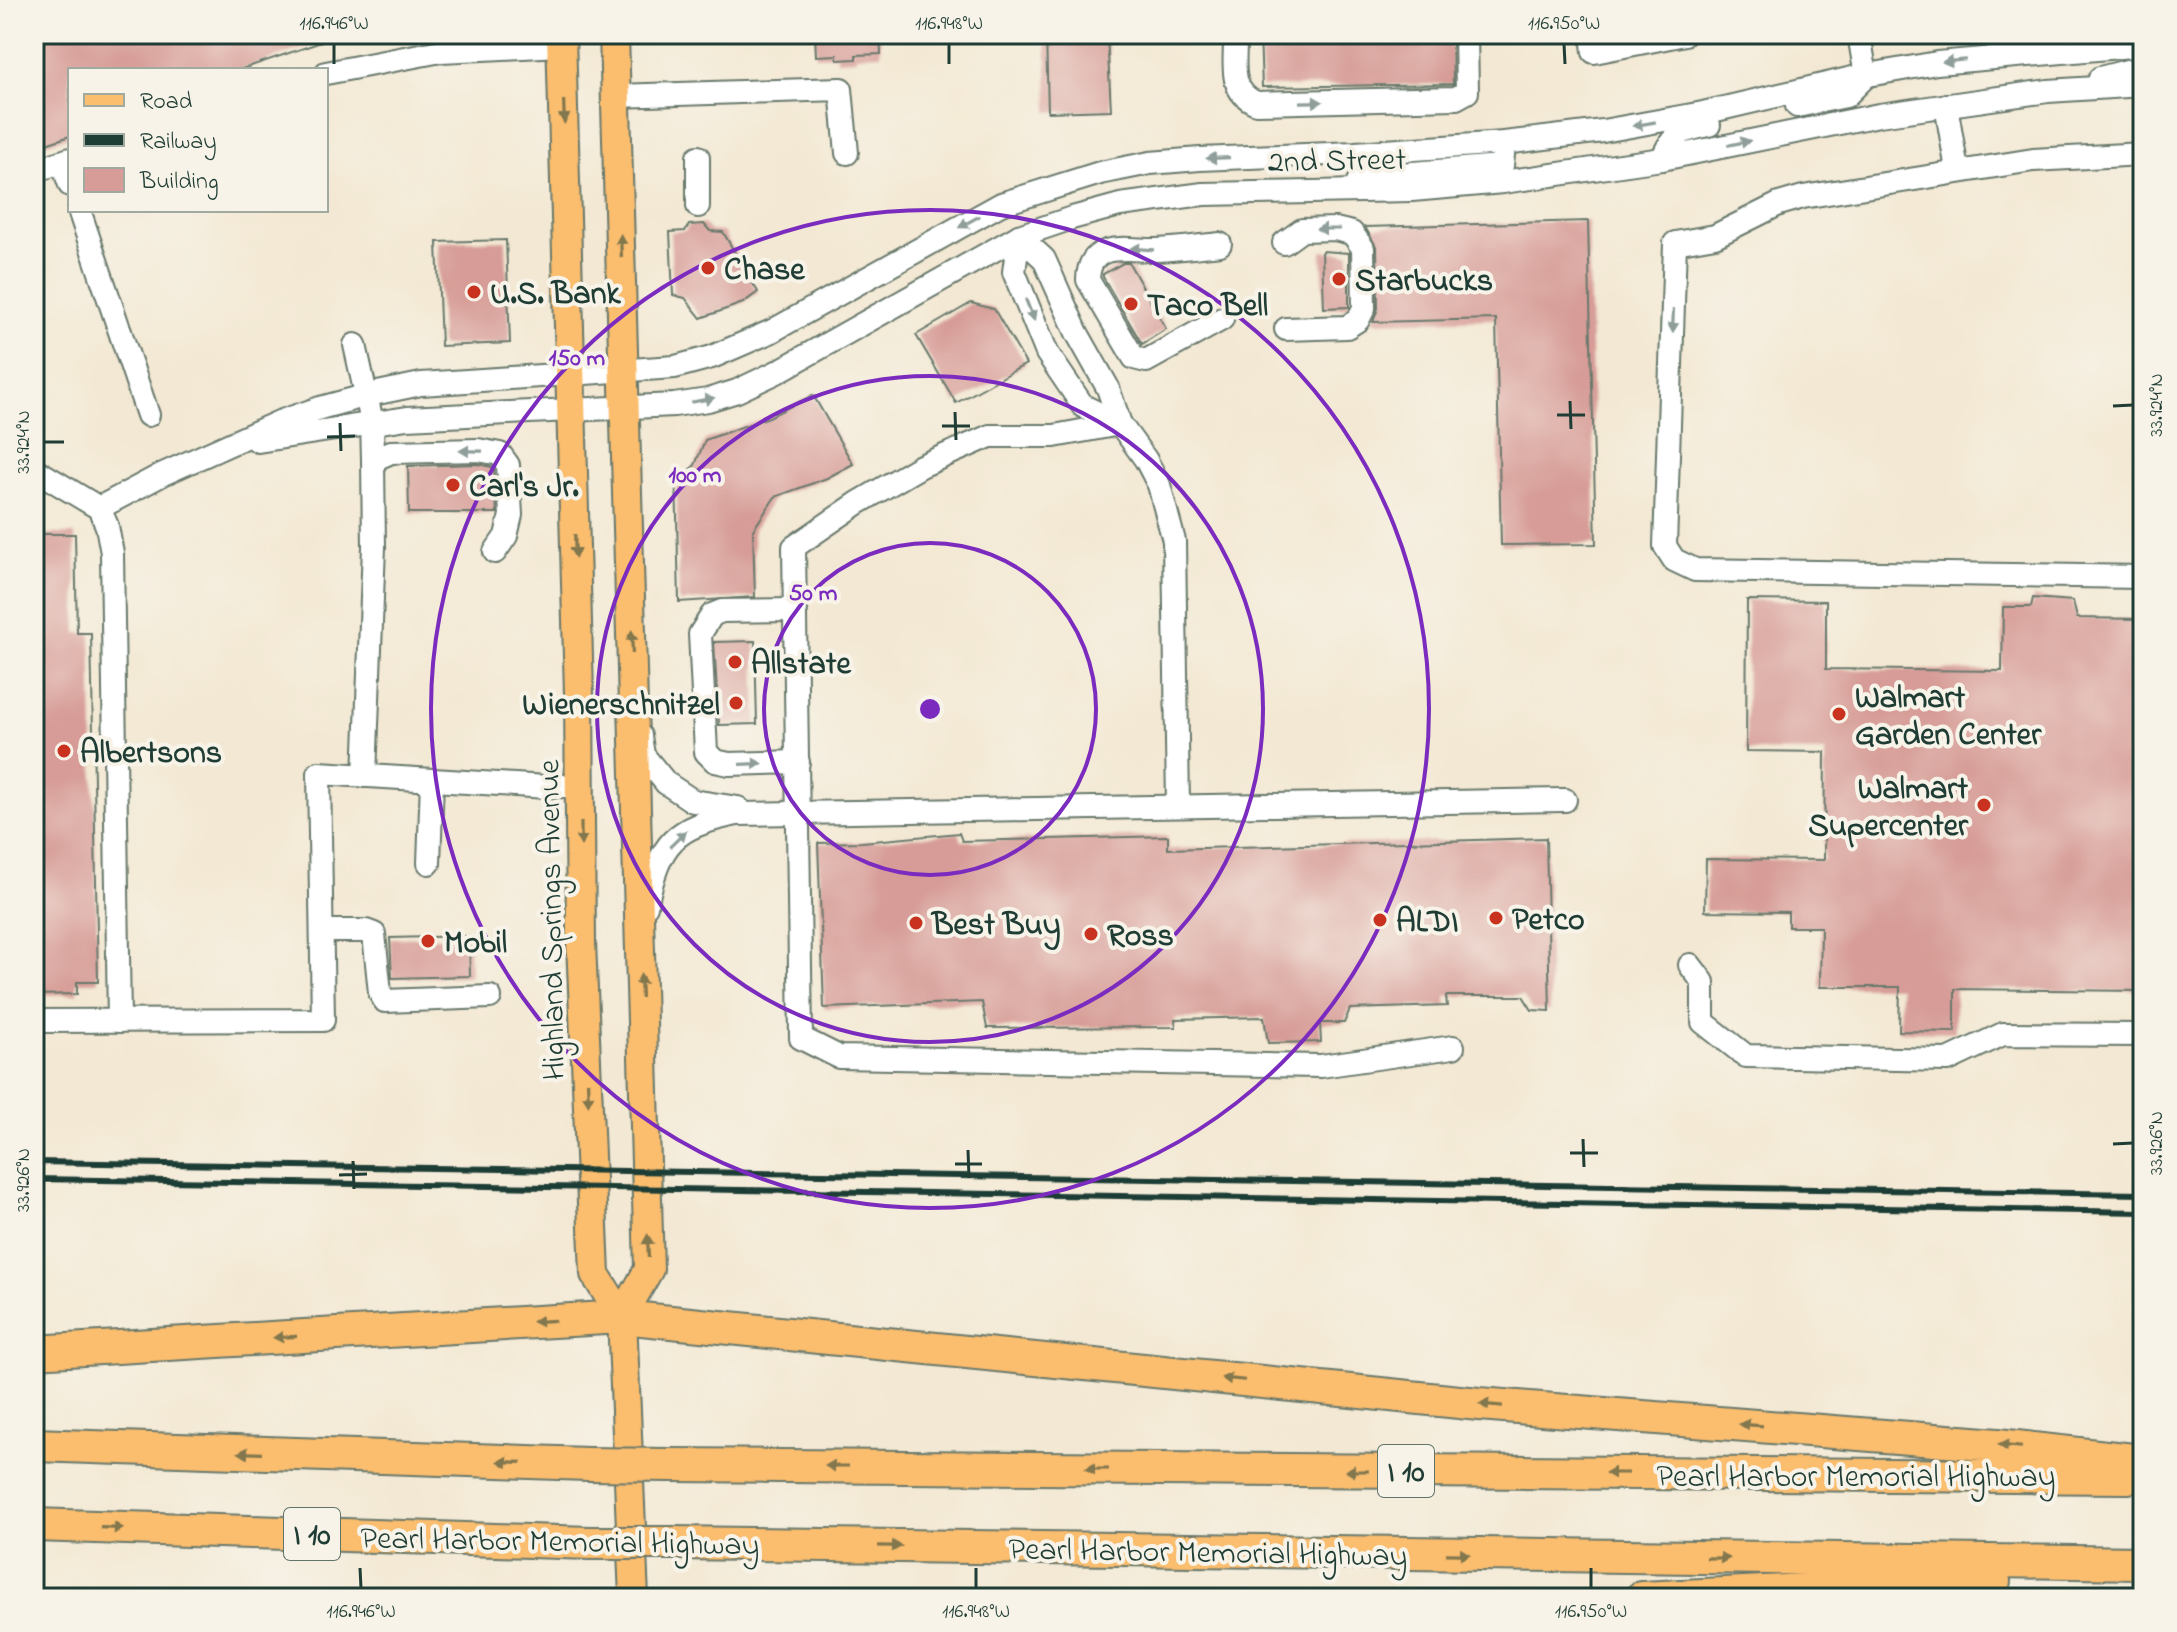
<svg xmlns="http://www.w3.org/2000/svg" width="2177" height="1632" viewBox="0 0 2177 1632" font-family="'Indie Flower',sans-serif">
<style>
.building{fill:#d79c97}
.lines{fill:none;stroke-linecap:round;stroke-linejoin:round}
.minor-casing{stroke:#69796c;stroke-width:26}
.major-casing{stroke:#69796c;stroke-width:32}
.highway-casing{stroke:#69796c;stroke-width:36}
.minor{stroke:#fff;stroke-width:22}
.major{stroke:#fbbd6e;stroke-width:28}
.highway{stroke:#fbbd6e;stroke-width:32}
.rail{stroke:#1f3d34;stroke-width:6}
.highway-bridge-casing{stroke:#69796c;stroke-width:36;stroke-linecap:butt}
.highway-bridge{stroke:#fbbd6e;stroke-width:32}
.oneway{fill:#8f9e9a}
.oneway2{fill:#82774e}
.ticks{fill:none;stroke:#1f3d34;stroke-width:3}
.ring{fill:none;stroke:#7b2cbf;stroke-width:4}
.poi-dot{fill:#c8321e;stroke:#f7f3e8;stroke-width:3}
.labels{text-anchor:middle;stroke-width:8;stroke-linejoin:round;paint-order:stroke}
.shield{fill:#f7f3e8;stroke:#60746a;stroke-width:2}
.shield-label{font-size:30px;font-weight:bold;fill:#1f3d34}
.street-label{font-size:32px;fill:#1f3d34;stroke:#f7f3e8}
.poi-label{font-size:32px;font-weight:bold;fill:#1f3d34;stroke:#f7f3e8;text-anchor:start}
.centre{fill:#7b2cbf;stroke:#f7f3e8;stroke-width:4}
.ring-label{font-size:24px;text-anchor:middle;font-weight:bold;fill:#7b2cbf;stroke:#f7f3e8;stroke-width:8;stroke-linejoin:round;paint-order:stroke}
.neatline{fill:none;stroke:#1f3d34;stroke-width:3}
.ticks-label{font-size:20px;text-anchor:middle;fill:#1f3d34}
</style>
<rect width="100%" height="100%" fill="#f7f3e8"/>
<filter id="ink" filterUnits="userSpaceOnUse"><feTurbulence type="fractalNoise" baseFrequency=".0125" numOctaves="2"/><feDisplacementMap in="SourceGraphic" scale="16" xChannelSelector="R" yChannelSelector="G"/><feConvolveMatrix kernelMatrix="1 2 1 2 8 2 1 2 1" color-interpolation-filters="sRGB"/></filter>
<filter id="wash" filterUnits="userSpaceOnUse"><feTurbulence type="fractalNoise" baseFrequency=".006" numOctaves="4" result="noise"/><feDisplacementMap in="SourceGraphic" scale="32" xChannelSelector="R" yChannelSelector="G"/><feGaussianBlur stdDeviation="1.8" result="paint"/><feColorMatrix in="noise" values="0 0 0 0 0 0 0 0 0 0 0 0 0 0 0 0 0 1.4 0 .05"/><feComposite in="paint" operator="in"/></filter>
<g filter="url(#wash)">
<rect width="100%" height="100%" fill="#f3e8d3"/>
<g id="blocks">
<g class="building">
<path d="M34,34H336V37L239,70H70V136L34,148Z"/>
<path d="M815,34H880L881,54L856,55V59L837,60V55L816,56Z"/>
<path d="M1046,34H1107L1111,110L1048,112Z"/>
<path d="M1260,34H1452L1453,84L1262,87Z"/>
<path d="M1588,221L1596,544L1501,545L1496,319L1373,322L1378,308L1377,248L1365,227Z"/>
<path d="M704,224L710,231L723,232L758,292L743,303L701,318L685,298L673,295L670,232L685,231L689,225Z"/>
<path d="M506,240L510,343L441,346L437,242Z"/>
<path d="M1322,251L1349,253V307L1324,308Z"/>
<path d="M1123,263H1129L1166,329L1142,344L1103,277V274Z"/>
<path d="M971,303L994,309L1026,364L956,403L916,335Z"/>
<path d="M813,395L853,464L827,478L775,497L753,530L755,597L679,602L676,474L686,473L695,465L705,440L769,417Z"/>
<path d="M477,464L492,467L494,470L497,513H409L408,466Z"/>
<path d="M34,534H75L77,633H91L98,982H77V994L34,995Z"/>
<path d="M2033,598L2073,601L2077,618L2143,619V991L1955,989V1032L1899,1031L1900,987H1820L1821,927H1788V912L1705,911L1706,859L1824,860L1825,752L1746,751L1747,600L1826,601V669L2002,671L2003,607H2031Z"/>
<path d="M755,641L757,724L719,725L714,642Z"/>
<path d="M959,833L962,841L1168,836V849L1546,838L1550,1011L1532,1010L1523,996H1446L1447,1006L1350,1009L1344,1023H1320L1321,1042L1268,1043L1264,1017L1175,1019L1176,1027L987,1028L982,1002L824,1008L818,843L862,842Z"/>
<path d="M469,936L470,976L392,978L390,938Z"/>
</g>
</g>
</g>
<g filter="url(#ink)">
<use href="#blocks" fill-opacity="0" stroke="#69796c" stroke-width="2"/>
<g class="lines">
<defs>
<g id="minor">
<path d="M1235,34C1236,62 1227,90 1256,103L1456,98L1467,92L1466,34"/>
<path d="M1592,34L1594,52L1685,34"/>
<path d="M326,73L441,51L562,45"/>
<path d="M2100,78L2143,67"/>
<path d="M616,96L841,89L847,153"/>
<path d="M1946,105L1957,170"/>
<path d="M1797,106L1846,96L1866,76L1859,34"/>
<path d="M2143,154L2033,160L1803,197L1779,204L1715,236L1675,243L1665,546L1674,560L1695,570L2143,577"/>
<path d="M698,157V206"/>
<path d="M1662,159C1674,132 1680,131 1709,125"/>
<path d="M62,162L70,185"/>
<path d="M34,171L70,159"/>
<path d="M1358,182L1387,175L1502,166L1504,143"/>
<path d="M79,210L148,415"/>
<path d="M1019,236L1044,259L1077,333L1108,388L1120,424L1146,460L1159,485L1174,541L1178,806"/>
<path d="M1019,236L1014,272L1047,353L1083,406L1120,424"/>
<path d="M1284,243L1302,230L1335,229L1352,233L1363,248L1364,308L1358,320L1347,327L1286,329"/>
<path d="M1220,244C1199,246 1178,249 1157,250C1130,251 1089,238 1088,280L1134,358L1146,361L1222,319"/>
<path d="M355,345L372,422L373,460L374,547L365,776"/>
<path d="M1120,424L1054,436H990L921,466L858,503L794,547L801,1038L839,1057L1321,1066L1453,1047"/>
<path d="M258,441L407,418L674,405L708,400L737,391L777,372L1019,236L1072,218L1120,205L1203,194L1412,190L1503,182L1662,159L1879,115L2048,91L2143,85"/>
<path d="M373,460L391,452L478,450L500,454L508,465L511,515L506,536L495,552"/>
<path d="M34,469L99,508L107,526L112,553L119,1021"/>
<path d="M99,508L163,474L279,422L320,408L368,395L421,384L675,367L712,357L772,331L1001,204L1100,173L1150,163L1200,159L1355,153L1504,143L1603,131L1703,113L1857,77L1937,63L2143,45"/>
<path d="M796,610L722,611L712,615L700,634L706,752L715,761L729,764L798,762"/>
<path d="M640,736L643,755L666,783L693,801L738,808"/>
<path d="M429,863L432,780"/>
<path d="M646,906C660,842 673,827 737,814L1565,800"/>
<path d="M322,931H366L374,934L380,993L385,1001L490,997"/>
<path d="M1690,965L1703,982V1022L1746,1056L1948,1060L2003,1034L2143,1035"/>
<path d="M34,1021L323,1020L319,773L547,787L581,785"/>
</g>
<g id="major">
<path d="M561,34L579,694L581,942L595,1274L622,1317L634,1598"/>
<path d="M614,34L649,1269L622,1317"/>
</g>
<g id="highway">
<path d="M34,1352L622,1317L1479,1404L1998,1445L2143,1461"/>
<path d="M34,1445L588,1464"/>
<path d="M670,1465L2128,1477"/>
<path d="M34,1525L590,1543"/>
<path d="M672,1543L2143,1563"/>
<path d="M1641,1598L1994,1581"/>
</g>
</defs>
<use href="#minor" class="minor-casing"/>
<use href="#major" class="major-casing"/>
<use href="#highway" class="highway-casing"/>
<use href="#minor" class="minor"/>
<use href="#major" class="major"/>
<use href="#highway" class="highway"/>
<g class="rail">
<path d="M34,1162L2143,1194"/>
<path d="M34,1179L2143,1212"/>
</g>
<defs>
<g id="highway-bridge">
<path d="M588,1464L670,1465"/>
<path d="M590,1543H672"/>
</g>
</defs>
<use href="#highway-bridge" class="highway-bridge-casing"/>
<use href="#highway-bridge" class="highway-bridge"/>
</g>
<defs><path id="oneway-solid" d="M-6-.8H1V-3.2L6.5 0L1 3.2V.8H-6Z" transform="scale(2)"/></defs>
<g class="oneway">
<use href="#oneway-solid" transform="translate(1954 61) rotate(174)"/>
<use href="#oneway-solid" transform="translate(1311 102) rotate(-1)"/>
<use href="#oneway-solid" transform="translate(1644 124) rotate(170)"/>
<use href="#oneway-solid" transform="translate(1739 143) rotate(-12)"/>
<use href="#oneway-solid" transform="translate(1218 158) rotate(178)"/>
<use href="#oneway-solid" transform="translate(969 222) rotate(151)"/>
<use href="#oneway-solid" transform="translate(1328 229) rotate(-180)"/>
<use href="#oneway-solid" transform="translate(1142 249) rotate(-176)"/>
<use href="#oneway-solid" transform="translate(1030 310) rotate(68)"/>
<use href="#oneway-solid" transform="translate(1673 321) rotate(92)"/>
<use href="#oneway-solid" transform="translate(703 400) rotate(-11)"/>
<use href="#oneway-solid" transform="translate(471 451) rotate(-179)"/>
<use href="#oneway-solid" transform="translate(751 764) rotate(-2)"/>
<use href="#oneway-solid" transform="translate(678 839) rotate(-44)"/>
</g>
<g class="oneway2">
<use href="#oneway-solid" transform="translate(564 112) rotate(88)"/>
<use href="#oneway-solid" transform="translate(621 246) rotate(-92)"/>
<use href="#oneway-solid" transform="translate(575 546) rotate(89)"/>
<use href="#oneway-solid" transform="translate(632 642) rotate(-92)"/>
<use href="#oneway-solid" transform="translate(581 834) rotate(90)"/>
<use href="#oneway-solid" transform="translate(641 986) rotate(-92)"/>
<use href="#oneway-solid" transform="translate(588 1093) rotate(88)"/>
<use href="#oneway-solid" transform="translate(648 1246) rotate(-92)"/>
<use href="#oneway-solid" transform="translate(544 1321) rotate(177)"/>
<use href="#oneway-solid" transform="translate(285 1337) rotate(177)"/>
<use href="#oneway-solid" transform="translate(1233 1379) rotate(-174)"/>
<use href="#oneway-solid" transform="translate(1491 1405) rotate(-175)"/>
<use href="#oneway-solid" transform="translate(1751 1425) rotate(-176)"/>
<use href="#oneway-solid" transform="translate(2010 1446) rotate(-174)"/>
<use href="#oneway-solid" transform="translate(250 1453) rotate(-178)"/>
<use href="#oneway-solid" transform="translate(510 1462) rotate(-178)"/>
<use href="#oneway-solid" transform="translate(837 1466) rotate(-180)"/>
<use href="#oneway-solid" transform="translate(1097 1469) rotate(-180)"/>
<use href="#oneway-solid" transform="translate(1357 1471) rotate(-180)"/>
<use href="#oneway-solid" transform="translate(1617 1473) rotate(-180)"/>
<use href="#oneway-solid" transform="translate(112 1528) rotate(2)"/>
<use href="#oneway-solid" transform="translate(890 1546) rotate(1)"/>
<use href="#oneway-solid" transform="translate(1458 1554) rotate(1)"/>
<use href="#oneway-solid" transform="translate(1718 1558) rotate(1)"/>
</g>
</g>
<path class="ticks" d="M334,44V64M949,44V64M1564,44L1565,64M1570,401L1571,429M2113,406L2133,405M955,412L956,440M1557,415H1585M340,423L341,451M942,426H970M327,437L355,436M44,442H64M1583,1139L1584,1167M2113,1144L2133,1143M968,1150L969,1178M1570,1153H1598M353,1161L354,1189M955,1164H982M339,1175L367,1174M44,1180H64M360,1568L361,1588M976,1568V1588M1591,1568V1588"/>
<g class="ring">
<circle cx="930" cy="709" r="166"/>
<circle cx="930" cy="709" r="333"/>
<circle cx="930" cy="709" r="499"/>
</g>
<g class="poi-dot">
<circle cx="708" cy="268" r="8"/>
<circle cx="1339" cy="279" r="8"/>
<circle cx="474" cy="292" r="8"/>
<circle cx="1131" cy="304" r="8"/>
<circle cx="453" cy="485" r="8"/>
<circle cx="735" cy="662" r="8"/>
<circle cx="736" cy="703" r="8"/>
<circle cx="1839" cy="714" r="8"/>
<circle cx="64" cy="751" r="8"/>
<circle cx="1984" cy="805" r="8"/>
<circle cx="1496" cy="918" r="8"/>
<circle cx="1380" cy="920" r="8"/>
<circle cx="916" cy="923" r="8"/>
<circle cx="1091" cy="934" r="8"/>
<circle cx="428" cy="941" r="8"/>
</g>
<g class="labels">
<g class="shield">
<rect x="1378" y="1445" width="56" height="52" rx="6"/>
<rect x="284" y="1508" width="56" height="52" rx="6"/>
</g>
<g class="shield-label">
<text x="1406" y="1481">I 10</text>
<text x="312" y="1544">I 10</text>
</g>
<g class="street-label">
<text transform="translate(1337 159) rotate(-1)" y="11">2nd Street</text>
<text transform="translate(550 920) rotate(-91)" y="11">Highland Springs Avenue</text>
<text x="1856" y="1486">Pearl Harbor Memorial Highway</text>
<text transform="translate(560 1540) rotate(1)" y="11">Pearl Harbor Memorial Highway</text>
<text transform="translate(1208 1551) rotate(1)" y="11">Pearl Harbor Memorial Highway</text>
</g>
<g class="poi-label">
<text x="724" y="279">Chase</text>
<text x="1355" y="290">Starbucks</text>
<text x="490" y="303">U.S. Bank</text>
<text x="1147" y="315">Taco Bell</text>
<text x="469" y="496">Carl's Jr.</text>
<text x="751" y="673">Allstate</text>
<text x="1855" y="707">Walmart<tspan x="1855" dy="37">Garden Center</tspan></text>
<text x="720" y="714" text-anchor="end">Wienerschnitzel</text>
<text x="80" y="762">Albertsons</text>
<text x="1968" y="798" text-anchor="end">Walmart<tspan x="1968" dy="37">Supercenter</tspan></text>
<text x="1512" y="929">Petco</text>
<text x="1396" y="931">ALDI</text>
<text x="932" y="934">Best Buy</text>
<text x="1107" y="945">Ross</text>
<text x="444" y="952">Mobil</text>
</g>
</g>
<circle cx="930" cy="709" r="12" class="centre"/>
<g class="ring-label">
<text x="577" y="365">150 m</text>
<text x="695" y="482">100 m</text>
<text x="813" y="600">50 m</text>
</g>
<rect width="2177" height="1632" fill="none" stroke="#f7f3e8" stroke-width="88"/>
<rect x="68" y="68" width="260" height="144" fill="#f7f3e8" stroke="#a1aaa0" stroke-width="2"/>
<rect x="84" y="94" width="40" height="12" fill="#fbbd6e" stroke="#a1aaa0" stroke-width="2"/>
<text x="140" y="108" font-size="24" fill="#1f3d34">Road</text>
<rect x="84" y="134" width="40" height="12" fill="#1f3d34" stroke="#a1aaa0" stroke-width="2"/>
<text x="140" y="148" font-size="24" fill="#1f3d34">Railway</text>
<rect x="84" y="168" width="40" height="24" fill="#d79c97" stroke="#a1aaa0" stroke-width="2"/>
<text x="140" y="188" font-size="24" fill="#1f3d34">Building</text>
<rect x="44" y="44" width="2089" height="1544" class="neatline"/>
<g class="ticks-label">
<text x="334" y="29">116.946°W</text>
<text x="949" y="29">116.948°W</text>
<text x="1564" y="29">116.950°W</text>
<text transform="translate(2155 405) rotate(-90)" y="7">33.924°N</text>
<text transform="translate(22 442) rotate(-90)" y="7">33.924°N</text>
<text transform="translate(2155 1143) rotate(-90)" y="7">33.926°N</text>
<text transform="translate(22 1180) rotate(-90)" y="7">33.926°N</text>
<text x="361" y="1617">116.946°W</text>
<text x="976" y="1617">116.948°W</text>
<text x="1591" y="1617">116.950°W</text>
</g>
</svg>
